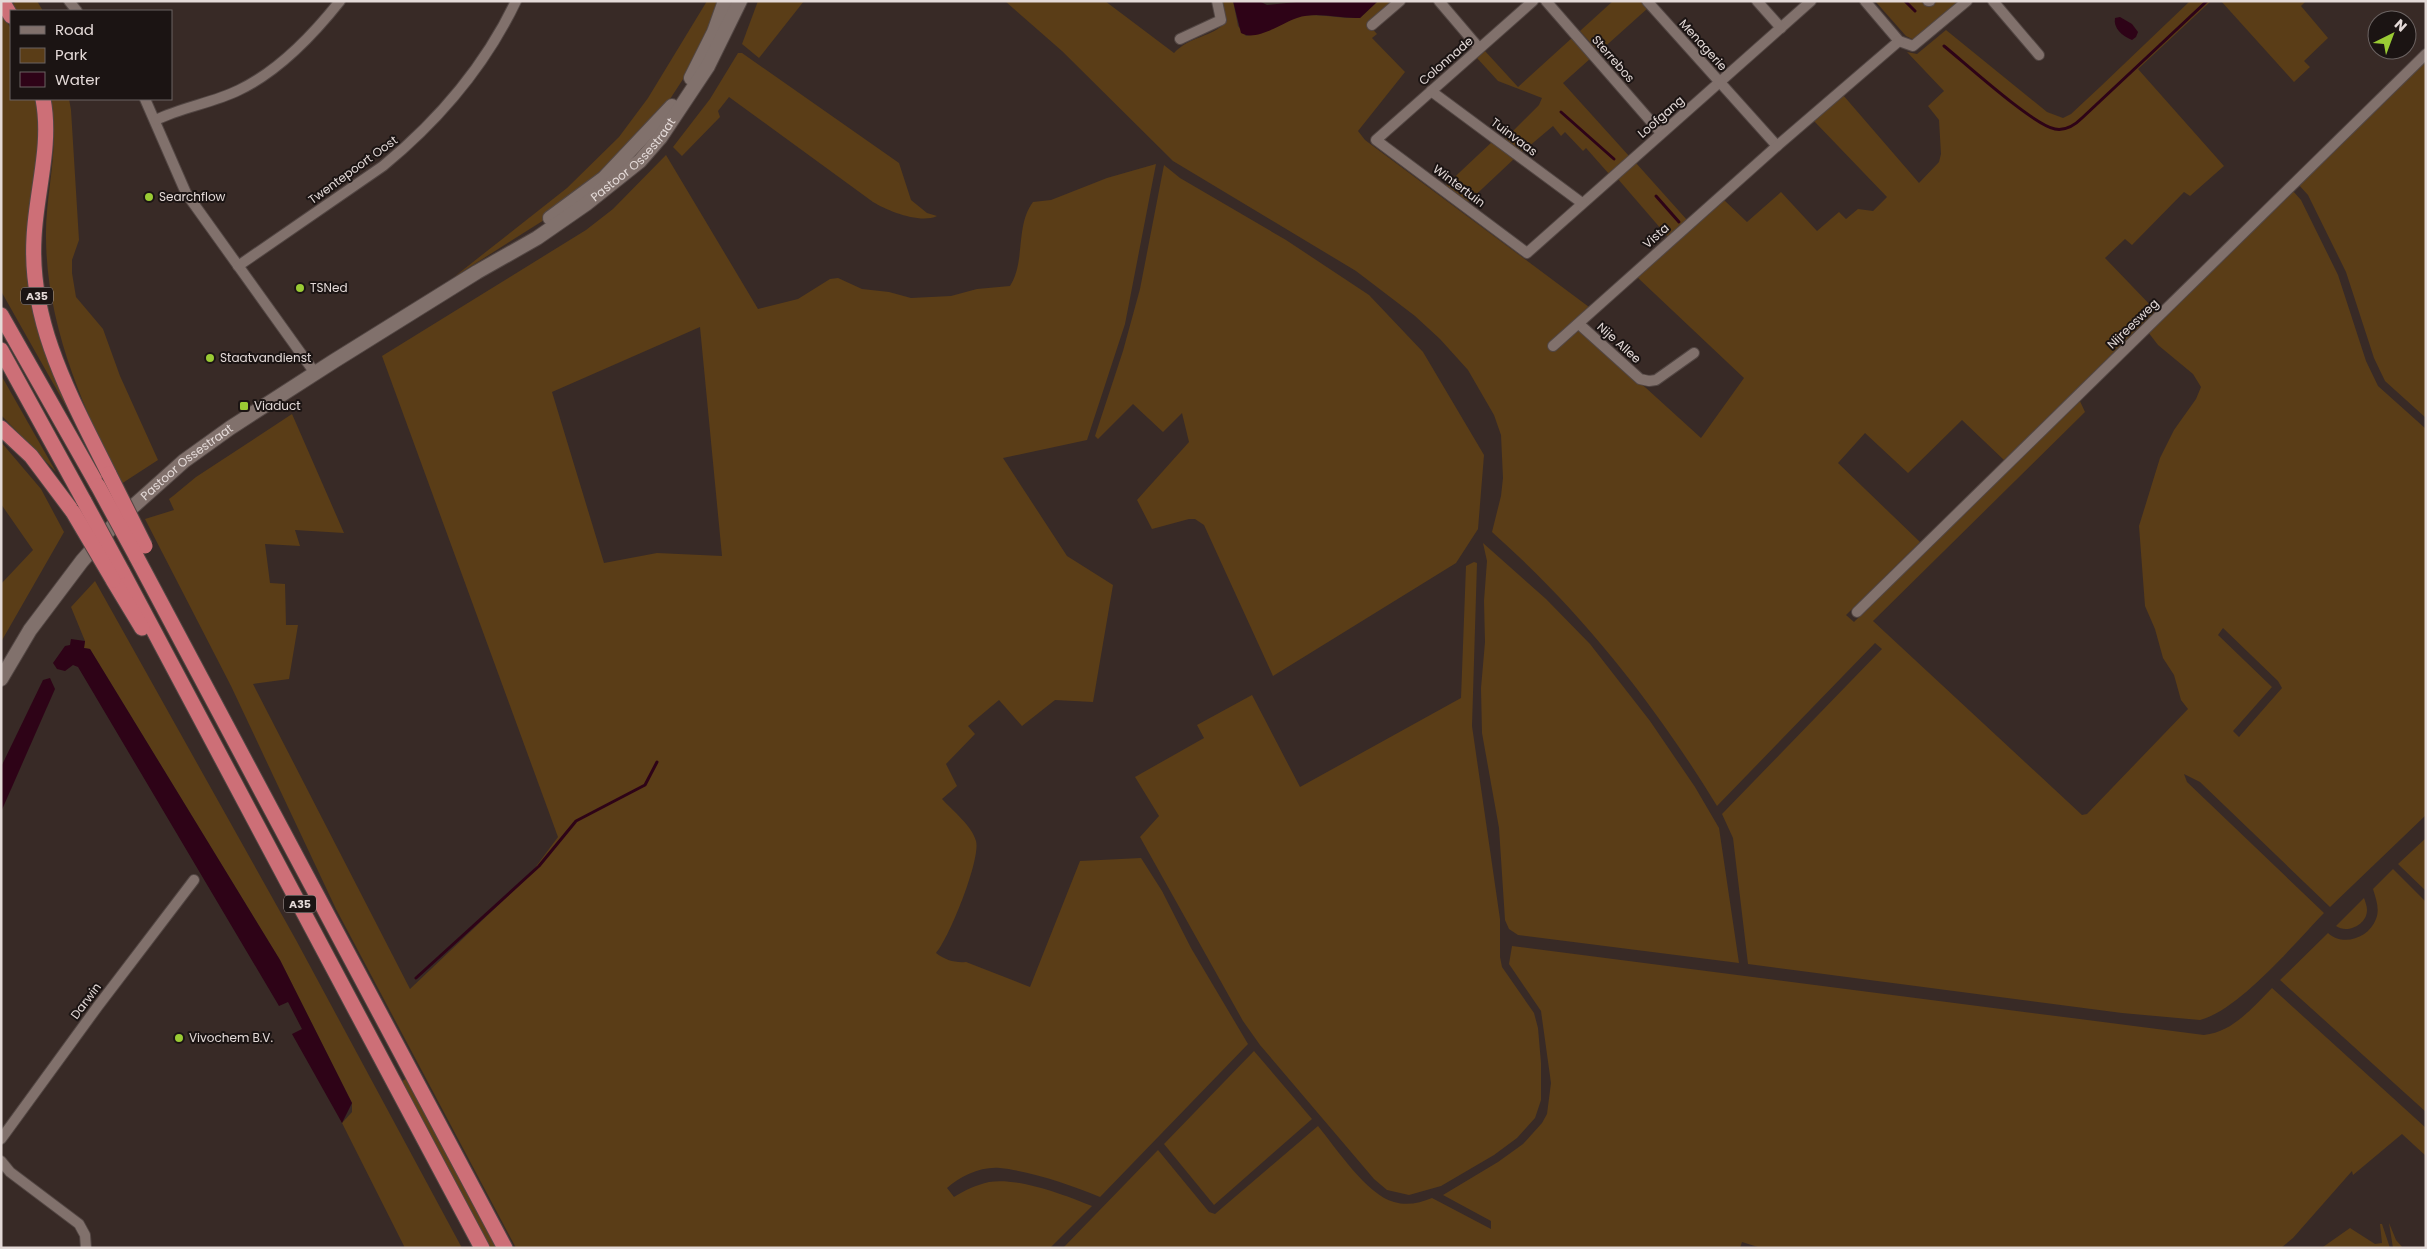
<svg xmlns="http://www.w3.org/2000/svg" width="2427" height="1249" viewBox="0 0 2427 1249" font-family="Poppins,sans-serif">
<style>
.green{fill:#5a3d17;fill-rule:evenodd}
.water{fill:#2e0317}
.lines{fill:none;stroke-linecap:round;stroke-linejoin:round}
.stream{stroke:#2e0317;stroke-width:3}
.minor-casing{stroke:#524643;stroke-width:12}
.secondary-casing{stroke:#524643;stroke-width:16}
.motorway-casing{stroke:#524643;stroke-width:17}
.minor{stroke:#81716c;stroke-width:10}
.secondary{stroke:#81716c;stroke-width:14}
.motorway{stroke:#cd6f77;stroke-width:15}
.motorway-bridge-casing{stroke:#524643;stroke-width:17;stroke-linecap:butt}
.motorway-bridge{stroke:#cd6f77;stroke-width:15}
.poi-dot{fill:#9acb34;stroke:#1b1413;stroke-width:2}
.labels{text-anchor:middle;stroke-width:4;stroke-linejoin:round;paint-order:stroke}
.shield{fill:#1b1413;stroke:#a89f9d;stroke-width:1}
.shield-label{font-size:11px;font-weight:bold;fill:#e4dad8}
.street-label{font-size:12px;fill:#e4dad8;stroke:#1b1413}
.poi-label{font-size:12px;fill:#e4dad8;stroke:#1b1413;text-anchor:start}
</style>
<rect width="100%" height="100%" fill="#382a26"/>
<g class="green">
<path d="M17,1H37L43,11H15L12,4Z"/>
<path d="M707,1H720L687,73L657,119L552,215L454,277L567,188L619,137L648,98Z"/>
<path d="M758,1H804L759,58L742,44Z"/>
<path d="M1005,1H1105L1174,53C1190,36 1212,37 1225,23L1221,1H1233L1238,26L1246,36C1266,33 1282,20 1301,16C1321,13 1340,19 1360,18L1378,1H1394L1368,24L1377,34L1372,38L1405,72L1358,131L1365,140L1589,307L1549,344L1580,328L1701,438L1744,378L1637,277L1724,200L1747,222L1781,192L1817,231L1839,212L1846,219L1858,209L1873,211L1887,197L1814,121L1843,95L1919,183L1939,162L1941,154L1939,120L1928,106L1944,91L1907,52L1917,54L1946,30L2047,112L2063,118L2071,114L2100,87L2190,1H2211L2138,69L2224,166L2190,196L2184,192L2132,245L2125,239L2105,258L2156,311L2004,460L1962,420L1908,473L1865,433L1838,463L1920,542L1846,615L1854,622L2079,399L2085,412L1873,621L2082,815L2087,814L2188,709L2181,700L2174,675L2163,658L2155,629L2145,606L2139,526L2160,458L2174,430L2196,399L2201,387L2193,374L2158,345L2148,332L2293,191L2301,200L2338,275L2366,361L2378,386L2426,429V815L2330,907L2200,782L2184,774L2187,782L2324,913C2295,943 2239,1010 2200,1020L2122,1013L1748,964L1733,838L1722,814L1882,649L1875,643L1717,806C1654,703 1582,612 1492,532L1501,496L1503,478L1501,435L1494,415L1468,370L1440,339L1415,316L1356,271L1173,161L1062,51ZM2223,628L2278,681L2282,688L2239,737L2233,731L2272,687L2218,635Z"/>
<path d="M1613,1H1642L1648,8L1599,52L1580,31Z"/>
<path d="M1875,1H1920L1927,6L1935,1H1959L1914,40L1906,36Z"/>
<path d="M2221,1H2306L2301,6L2328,38L2304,61L2310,67L2294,82Z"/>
<path d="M1,11L11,29V99H37L40,129L28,256L88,445L1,291Z"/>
<path d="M1573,37L1591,58L1563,83L1629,156L1609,174L1586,148L1583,151L1565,132L1561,136L1553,126L1521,153L1504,140L1539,105L1542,98L1498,81L1477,58L1485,51L1518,87Z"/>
<path d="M738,53H742L899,163L911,200L927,213L937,216C920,224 888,211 873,202L729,97L718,111L720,117L682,156L673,147L710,99Z"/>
<path d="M2426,59V418L2385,381L2374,358L2346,272L2308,195L2298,184Z"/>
<path d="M50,99H69L71,110L79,240L72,260V273L76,297L103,329L120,376L158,460L121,484C83,407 47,327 46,239C45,192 61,146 50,99Z"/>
<path d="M1493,141L1516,157L1466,204L1444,187Z"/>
<path d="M666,155L758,309L798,299L830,279L838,278L862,289L889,292L911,298L951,296L977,289L1010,286C1026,261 1015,226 1033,202L1051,200L1107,178L1156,164L1125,324L1087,440L1003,458L1067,556L1113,585L1093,702L1055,700L1022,726L999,700L968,726L975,734L946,764L957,786L942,799C953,811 972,826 976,841C981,859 949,939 936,953C945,960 955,963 966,962L1030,987L1080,861L1141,858L1162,891L1191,948L1248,1044L1100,1197C1072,1185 1030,1171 1000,1168C982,1166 960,1176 947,1188L954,1197C965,1190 976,1185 989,1182C1018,1177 1065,1195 1092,1206L1050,1248H516L336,909L231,686L145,519L174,510L169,499L173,496L196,477L292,414L344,533L295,530L300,546L265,544L270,583L285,584L286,625H298L289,679L253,684L410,989L529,876L558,837L382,356L586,230L613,209ZM700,327L722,556L657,553L604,563L552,392Z"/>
<path d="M1636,163L1687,220L1668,237L1618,179Z"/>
<path d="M1164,165L1180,178L1286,240L1369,295L1423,352L1484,455L1478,529L1456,563L1273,676L1204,525L1195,519H1189L1152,529L1137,500L1189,442L1182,413L1163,432L1133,404L1098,439L1095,436L1123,351L1140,289Z"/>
<path d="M1,375L56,472L1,415Z"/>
<path d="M1,442L41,489L64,532L1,642V584L33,550L1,504Z"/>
<path d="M1483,543L1546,599L1590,644L1650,721L1695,787L1719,828L1739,963L1518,935L1509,929L1505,920L1499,828L1482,733L1481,688L1485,642L1484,601L1487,561Z"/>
<path d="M1474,562L1477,563L1472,726L1500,919V957L1502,967L1534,1013L1538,1028L1541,1063V1100L1535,1118L1517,1138L1494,1155L1441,1186L1409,1195L1387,1190L1374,1179L1260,1045L1243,1021L1140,837L1159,816L1135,777L1204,738L1197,725L1252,695L1300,787L1461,698L1466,566Z"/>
<path d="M95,581L296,940L462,1248H405L342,1123L352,1112V1103L280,960L90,649L84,648L85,641L71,607Z"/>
<path d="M2426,838V891L2398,864Z"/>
<path d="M2393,869L2426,902V1112L2280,980L2328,933C2343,947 2369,938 2376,919C2380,909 2376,899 2373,889Z"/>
<path d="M2364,898C2365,901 2367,906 2367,910C2367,925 2347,934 2336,926Z"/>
<path d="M1512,946L2204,1035C2233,1032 2252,1008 2272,988L2426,1128V1156L2402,1134L2353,1175L2352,1171L2293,1238L2281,1248H1761L1742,1242L1740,1248H1063L1158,1150L1209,1212L1215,1214L1318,1126C1336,1148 1367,1195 1394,1202C1407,1206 1420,1203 1432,1198L1491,1229V1221L1443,1195L1498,1162L1523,1144L1542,1123L1547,1114L1551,1083L1541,1011L1509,964Z"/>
<path d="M1254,1051L1312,1119L1214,1205L1164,1144Z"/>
<path d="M409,1077L498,1248H483L396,1085Z"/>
<path d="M2389,1223L2396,1240L2403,1248H2393Z"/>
<path d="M2380,1224H2382L2390,1248L2323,1247L2350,1228L2375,1244L2382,1243Z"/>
</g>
<g class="water">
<path d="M1233,1H1259L1267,5L1306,1H1378L1360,18C1339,19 1317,11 1297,18C1282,23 1256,42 1241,33Z"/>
<path d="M2120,17L2132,24L2138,32L2136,37L2132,40C2122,36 2113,28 2115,18Z"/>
<path d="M71,639L85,641L84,648L90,649L280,960L352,1103L342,1123L292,1034L302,1029L288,1002L279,1006L78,667L73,665L65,671L57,669L53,663L65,646L70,645Z"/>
<path d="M50,678L55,689L1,812V767L43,680Z"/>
</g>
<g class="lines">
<g class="stream">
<path d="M1905,1L1915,11"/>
<path d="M1944,46C1965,63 2033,125 2055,129C2066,131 2075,125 2082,118L2207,1"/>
<path d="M1561,112L1614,159"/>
<path d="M1656,196L1679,222"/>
<path d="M416,978L539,866L576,821L645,785L657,762"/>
</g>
<defs>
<g id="minor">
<path d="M69,1L77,11"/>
<path d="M1439,1L1479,48"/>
<path d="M1533,1L1376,140L1527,253L1811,1"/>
<path d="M1546,1L1661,133"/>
<path d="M1647,1L1777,146"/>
<path d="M1757,1L1781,28"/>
<path d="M1865,1L1899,41L1913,46L1967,1"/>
<path d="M1928,1H1930"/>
<path d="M1993,1L2039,55"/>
<path d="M1372,25L1400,1"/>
<path d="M1180,39L1221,20L1217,1"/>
<path d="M1431,91L1582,203"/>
<path d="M145,99L186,193L315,373"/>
<path d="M156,120C182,107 213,103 239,90C279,71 313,35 340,1"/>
<path d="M238,266L383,166C439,120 485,66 516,1"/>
<path d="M1579,324L1640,379L1649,381L1656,380L1694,353"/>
<path d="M1553,346L1777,146L1899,41"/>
<path d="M1857,612L2426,54"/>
<path d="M1,1139L98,1006L194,880"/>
<path d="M1,1161L10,1172L79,1224L85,1235L86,1248"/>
</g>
<g id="secondary">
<path d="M691,78L714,32L725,1"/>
<path d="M550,218L604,178L672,106"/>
<path id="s1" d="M1,679L30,630L82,561L119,519L184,461L230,428L334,361L477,272L537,238L586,204L640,161L660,138L708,66L740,1"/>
</g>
<g id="motorway">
<path d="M2,1L11,16"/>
<path d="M43,99C52,145 36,192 34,238C29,325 72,399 109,474"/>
<path d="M1,315L98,486"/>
<path d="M1,350L84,501"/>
<path d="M1,428L31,456L73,512"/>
<path d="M136,556L505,1248"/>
<path d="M122,571L482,1248"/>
<path d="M113,580L142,628"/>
</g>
</defs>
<use href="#minor" class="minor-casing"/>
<use href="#secondary" class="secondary-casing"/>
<use href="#motorway" class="motorway-casing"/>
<use href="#minor" class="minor"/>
<use href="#secondary" class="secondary"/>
<use href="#motorway" class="motorway"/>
<defs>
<g id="motorway-bridge">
<path d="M109,474L145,546"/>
<path d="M98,486L136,556"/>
<path d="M84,501L122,571"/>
<path d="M73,512L113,580"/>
</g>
</defs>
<use href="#motorway-bridge" class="motorway-bridge-casing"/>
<use href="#motorway-bridge" class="motorway-bridge"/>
</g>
<g class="poi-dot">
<circle cx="149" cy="197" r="5"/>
<circle cx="300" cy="288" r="5"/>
<circle cx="210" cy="358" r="5"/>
<rect x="239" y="401" width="10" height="10" rx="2.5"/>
<circle cx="179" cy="1038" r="5"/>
</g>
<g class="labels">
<g class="shield">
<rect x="21" y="287.5" width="32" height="17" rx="4"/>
<rect x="284" y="895.5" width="32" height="17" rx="4"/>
</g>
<g class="shield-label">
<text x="37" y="300">A35</text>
<text x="300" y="908">A35</text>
</g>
<g class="street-label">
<text transform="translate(1703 45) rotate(48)" y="4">Menagerie</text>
<text transform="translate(1613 59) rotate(49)" y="4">Sterrebos</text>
<text transform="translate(1446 61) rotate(-41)" y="4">Colonnade</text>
<text transform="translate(1661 117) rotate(-41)" y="4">Loofgang</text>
<text transform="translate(1514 137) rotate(37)" y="4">Tuinvaas</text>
<text dy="4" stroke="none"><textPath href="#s1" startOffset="829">Pastoor Ossestraat</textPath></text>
<text transform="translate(353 170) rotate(-36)" y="4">Twentepoort Oost</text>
<text transform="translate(1459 186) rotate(37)" y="4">Wintertuin</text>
<text transform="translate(1656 236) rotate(-42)" y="4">Vista</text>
<text transform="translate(2133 324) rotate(-44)" y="4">Nijreesweg</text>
<text transform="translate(1619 343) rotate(42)" y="4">Nije Allee</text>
<text dy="4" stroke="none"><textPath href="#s1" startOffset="288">Pastoor Ossestraat</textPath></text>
<text transform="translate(86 1001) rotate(-53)" y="4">Darwin</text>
</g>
<g class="poi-label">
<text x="159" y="201">Searchflow</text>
<text x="310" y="292">TSNed</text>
<text x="220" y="362">Staatvandienst</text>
<text x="254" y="410">Viaduct</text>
<text x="189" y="1042">Vivochem B.V.</text>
</g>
</g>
<rect width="2427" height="1249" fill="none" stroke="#e4dad8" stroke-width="5"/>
<rect x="10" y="10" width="162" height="90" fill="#1b1413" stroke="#6b6362"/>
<rect x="20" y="26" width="25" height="8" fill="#81716c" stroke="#6b6362"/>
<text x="55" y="35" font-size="15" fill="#e4dad8">Road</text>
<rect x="20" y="48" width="25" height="15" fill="#5a3d17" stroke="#6b6362"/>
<text x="55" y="60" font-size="15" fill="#e4dad8">Park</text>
<rect x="20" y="72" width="25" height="15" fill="#2e0317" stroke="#6b6362"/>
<text x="55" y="85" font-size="15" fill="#e4dad8">Water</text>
<g transform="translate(2392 35) rotate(42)"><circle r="24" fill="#1b1413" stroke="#6b6362"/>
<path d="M0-4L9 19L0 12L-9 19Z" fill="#9acb34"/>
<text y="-8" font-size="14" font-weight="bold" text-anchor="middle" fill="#e4dad8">N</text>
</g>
</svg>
